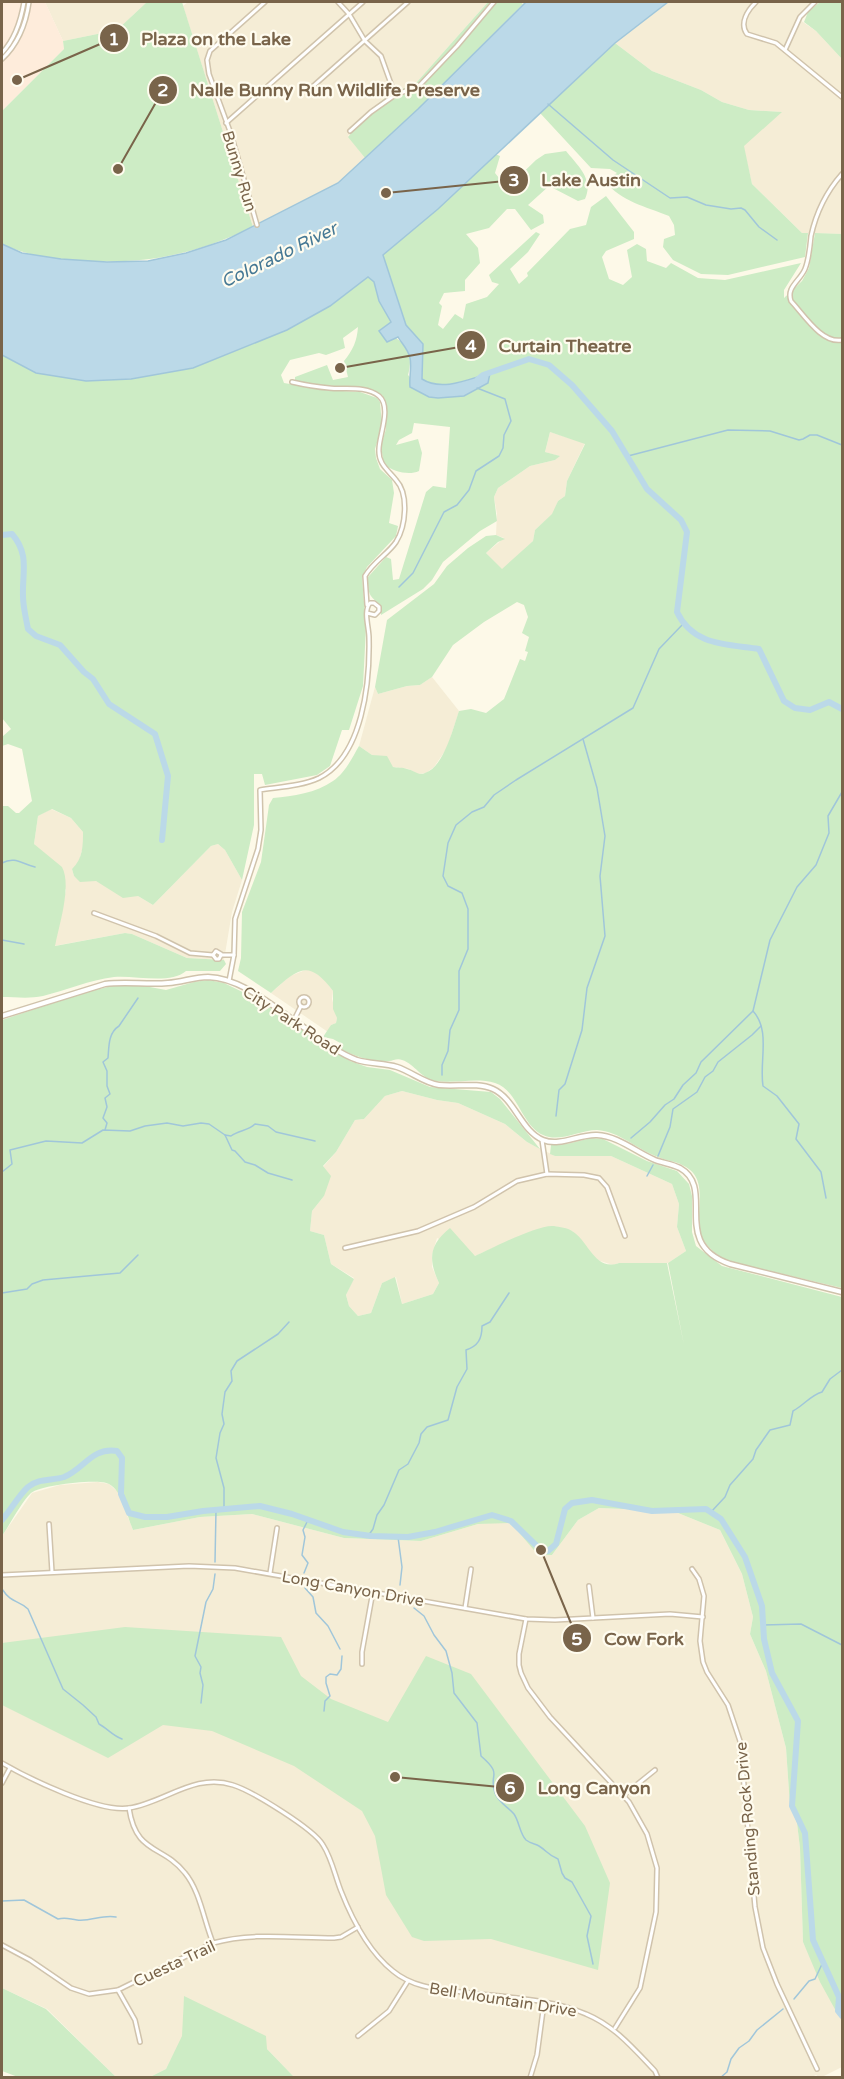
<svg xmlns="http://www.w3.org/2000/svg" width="844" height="2079" viewBox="0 0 844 2079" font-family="'Varela Round',sans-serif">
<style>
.residential{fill:#f5edd6}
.commercial{fill:#feecdb}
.green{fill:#cdecc5}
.water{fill:#bbd9e8;stroke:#a0c6da;stroke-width:1.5}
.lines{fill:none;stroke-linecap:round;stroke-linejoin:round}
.stream{stroke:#a0c6da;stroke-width:1.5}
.river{stroke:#bbd9e8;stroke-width:6}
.minor-casing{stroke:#d0c3ac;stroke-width:6}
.tertiary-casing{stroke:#d0c3ac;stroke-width:7}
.minor{stroke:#fff;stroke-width:3}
.tertiary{stroke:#fff;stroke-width:4}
.labels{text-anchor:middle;stroke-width:4.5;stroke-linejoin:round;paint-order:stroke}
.street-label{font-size:16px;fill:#79644a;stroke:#fffcef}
.water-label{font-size:18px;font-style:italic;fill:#457894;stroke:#fffcef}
.leader{fill:none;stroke:#79644a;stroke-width:2}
.callout-dot{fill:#79644a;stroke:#fffcef;stroke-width:2}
.mark-label{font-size:18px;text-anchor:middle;font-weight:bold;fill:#fff}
.callout-label{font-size:18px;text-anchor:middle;font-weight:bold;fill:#79644a;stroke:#fffcef;stroke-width:4.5;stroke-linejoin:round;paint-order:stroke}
</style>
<rect width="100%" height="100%" fill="#fdf9e8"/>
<g class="residential">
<path d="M45,2H147L117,30L63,41Z"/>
<path d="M188,2H488L416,83L390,94L368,112L348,136L365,158L338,183L253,227L183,6Z"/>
<path d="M668,2H811L797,18L816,31L842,59V234L802,233L752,184L743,145L781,112L749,110L722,102L701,90L652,71L615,43Z"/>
<path d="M550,432L585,443L567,481L565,496L558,501L553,514L535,530L533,541L502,570L486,553L504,538L496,535L497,514L494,497L498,488L530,466L555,460L559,456L545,452Z"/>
<path d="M432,677L459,711L447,748L434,767L426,773L417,774L409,769L393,767L380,757L372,755L359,746L375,687L378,694L407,686L420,685Z"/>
<path d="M51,809L71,818L83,832V847L78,864L72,869L74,876L80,881H96L130,896H138L153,905L211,846L218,844L225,850L242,880L232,912L224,960L187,958L132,934L125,933L54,946L66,890L34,844L38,816Z"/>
<path d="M308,969L312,970L324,979L333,991L332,999L337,1018L336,1023L331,1025L328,1032L271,993L290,976Z"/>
<path d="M402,1091L437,1100L458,1103L505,1124L527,1142L555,1156H611L672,1184L679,1204L677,1227L686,1251L668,1263H619L613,1265L597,1260L572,1231H532L475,1256L437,1238L432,1255V1267L439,1283L433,1294L402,1304L396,1277L382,1283L371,1313L358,1316L349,1306L346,1295L354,1278L331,1264L324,1235L310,1231L312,1211L324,1196L323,1167L336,1152L355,1120L364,1119L385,1096Z"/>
<path d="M98,1482L109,1484L118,1492L133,1530L200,1517L252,1514L344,1538L421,1541L478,1524L505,1522L511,1523L539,1555H552L578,1520L599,1508L673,1511L720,1530L742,1574L753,1617L750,1634L766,1671L786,1748L790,1806L797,1823L800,1848L803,1942L837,2013L842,2018V2067L820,2078L816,2075L810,2078L294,2077L267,2049L184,1997L183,2036L166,2069L150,2077H116L47,2009L2,1988V1536L32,1493L60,1485Z"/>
</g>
<path class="commercial" d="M2,2H45L63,41L64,49L2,111Z"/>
<g class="green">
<path d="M147,2H182L253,227C193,255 148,264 83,261C54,259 28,256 2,244V111L64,49L63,41L117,30Z"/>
<path d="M488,2H520L523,4L418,109L365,158L348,137L368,112L390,94L416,83Z"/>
<path d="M820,2H842V59L816,31L804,22L808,12Z"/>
<path d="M615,43L652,71L701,90L722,102L749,110L782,112L744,146L752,184L802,233H808L805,257L728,275L701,274L673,260L663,247L664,239L675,235L674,225L669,216C644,206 623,202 604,181L617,173L610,169L591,168L540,113Z"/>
<path d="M566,151C578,166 594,179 585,199L578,201L549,186L528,205L543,215L544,223L531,230L515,209H507L489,228L466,234L478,248L480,263L465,280V291L444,293L439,303L442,306L438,325L443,329L455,314L463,319L466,304L487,297L499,284L492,282L489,275L536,232L540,234L528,252L510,269L519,284L528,276L527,273L570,229L586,225L591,207L606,196L634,232V239L606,251L602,257L609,279L623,285L632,277L627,250L637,244L646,249L647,261L666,268L671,263L698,278L725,280L801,263L784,290V298L802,281L809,268L815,233L842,234V1288L728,1261C717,1255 707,1248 702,1237C692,1215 712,1180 684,1166C676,1161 667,1161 658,1157C638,1150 619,1131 597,1130C579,1130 560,1143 543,1135C521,1125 518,1090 495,1083C476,1077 455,1084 436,1081C421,1079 415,1064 402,1060C397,1058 393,1061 389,1061C373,1063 354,1056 341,1049L342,1044L333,1039L323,1037L331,1025L336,1023L337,1018L333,1009V991C308,958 298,969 271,993L238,971L241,958L242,912L261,862L269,805L273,798C293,796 316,793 333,781C345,773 352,758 359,746L372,755L387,756L393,767C397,768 403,767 407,769C414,770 418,776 425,773C444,767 453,728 459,711L471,709L486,713L504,699L520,659L525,661L528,652L525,651L529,637L522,633L528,617L524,605L517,602L484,622L453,645L432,677L420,685L407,686L378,694L375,687L387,620L434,584L447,566L468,548L486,536L496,535L505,539L498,542L486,553L502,569L533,541L535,530L552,514L558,501L565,496L567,481L585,444L550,432L545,452L560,456L555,460L530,466L498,488L494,497L497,521L480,531L443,562L432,580L423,589L381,615V606C369,595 368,595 368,577L386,557L391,559L393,580L399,579L426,492L433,486L446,488L450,427L414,423L412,433L399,440L396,445L418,439L422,453L419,471C408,476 394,471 384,465L381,446L386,429L385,400L382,395L361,387L310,385L295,381V377L327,365L333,380L348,377L344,361C353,350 357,341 358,327L343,338L345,348L326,355L319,353L290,360L281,375L284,383L325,390L360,392L377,398L380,402L382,426L375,449L376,458L380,469L392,480L394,493L389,523L398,526L396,536L367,567L362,577L366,627L363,686L349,730H342L330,766L317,775L265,785L262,774H254V825L242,880L225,850L218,844L211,846L153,905L138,896L123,898L96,881L80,882L74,876L72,869C83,859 83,845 83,832L71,818L52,809L38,816L34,844L62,867C72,886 59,925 55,946L125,933L132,934L187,958L224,960L226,964L220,971H186C170,985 135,975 114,977C89,980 67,990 43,996C29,999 15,997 2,997V806H8L16,813H19L32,801L22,749L8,744L2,746V737L11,729L2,718V355L36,373L86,381L131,379L193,368L287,330L330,306L368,277L374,282L379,301L391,322L379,331C402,338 415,349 408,375L429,397C464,398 466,398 489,373C469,379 442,392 422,379L423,344L406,325L383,255L438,209L495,154L500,156L495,173L507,188L536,160L545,154Z"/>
<path d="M208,980L224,983L263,1002L350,1061L367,1067L390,1070L430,1087L491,1092L500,1099L540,1149L527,1142L505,1124L458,1103L437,1100L402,1091L385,1096L364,1119L355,1120L336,1152L323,1166L331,1176L324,1196L312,1211L310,1231L324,1235L331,1264L354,1279L346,1295L349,1306L358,1316L371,1313L382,1283L395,1277L402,1304L433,1294L439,1283C428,1259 429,1245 450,1228L475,1256C491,1249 538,1224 554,1226C559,1227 568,1228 572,1231C588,1240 595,1272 619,1263H667L684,1345L668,1263L686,1251L677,1227L679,1204L672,1184L611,1156H555L550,1154L551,1145L567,1144L591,1138L603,1139L647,1161L677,1171L689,1184L692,1196V1232L696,1246L722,1266L842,1297V2018L837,2013L820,1982L803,1942L800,1848L797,1823L790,1806L786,1748L766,1671L750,1634L753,1617L742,1574L720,1530L673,1511L599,1508L578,1520L552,1555H538L511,1523L478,1524L421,1541L344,1538L252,1514L200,1517L133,1530C127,1516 123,1492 109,1484C98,1478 41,1485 31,1493C22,1501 9,1526 2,1536V1020L83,993L116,985H139L166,990L194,982Z"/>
<path d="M125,1627L281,1637L301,1676L331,1699L388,1722L426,1656L471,1674L585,1826L610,1883L598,1970L491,1939L424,1941L412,1937L386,1895L375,1836L362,1811L294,1766L212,1731L163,1725L108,1758L2,1705V1643Z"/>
<path d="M2,1988L46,2009L116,2077H18L2,2071Z"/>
<path d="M184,1996L266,2036L267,2049L294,2077H150L166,2069L182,2036Z"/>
</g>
<path class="water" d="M526,2H668L615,43L438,209L383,255L406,325L423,344L422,379C442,392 469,379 490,373L488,383L464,396L438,398L429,397L410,387C409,377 412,367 410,358C408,349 402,344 398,337L387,342L379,331L391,322L379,301L374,282L368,277L330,306L287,330L193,368L131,379L86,381L36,373L2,355V244L22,253L61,259L107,262L148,261L186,253L226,240L338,183L418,109Z"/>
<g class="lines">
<g class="stream">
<path d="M548,104L613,160L670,198L687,197L706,205L731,209L741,208L745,210L759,227L777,240"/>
<path d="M628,456L728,430L770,431L799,440L803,439L810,435H817L842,445"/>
<path d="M399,587L413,573L444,512L457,505L469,490L476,471L499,456L503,448L504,435L511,421L505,399L477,388"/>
<path d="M2,863C15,856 22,864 35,867"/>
<path d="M2,940L24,944"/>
<path d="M442,1075V1065L448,1051L450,1030L459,1010V971L468,949V909L462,893L448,886L443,876L448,843L456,825L472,812L484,807L494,795L516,780L633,708L659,649L683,624"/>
<path d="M556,1116L559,1090L565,1084L582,1030L587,988L605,936L600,876L605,836L597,788L583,739"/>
<path d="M105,1130L107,1123L103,1118L107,1107L105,1098L110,1094L107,1086V1071L103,1062L108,1058C109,1047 108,1033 119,1026L138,998"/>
<path d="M225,1135L232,1150L235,1151L245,1162L255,1165L268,1173L292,1180"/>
<path d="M631,1138L650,1122L665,1105L674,1099L683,1085L696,1073L701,1062L753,1011"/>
<path d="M658,1156L670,1127L673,1109L697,1092L705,1077L713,1071L718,1062L752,1035L761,1026"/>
<path d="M2,1172L12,1164L10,1150L46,1141L82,1143L103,1130L130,1131L145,1126L167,1123L183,1126L201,1123L209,1124L225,1135L231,1136C239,1130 248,1131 255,1124L268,1126L276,1132L315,1141"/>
<path d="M647,1176L653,1165"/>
<path d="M826,1198L821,1172L796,1139L799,1124L777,1096L763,1086C759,1061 771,1031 753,1011L770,940L797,887L816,865L829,833L828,816L842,792"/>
<path d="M2,1293L27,1289L32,1284L43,1280L120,1273L138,1255"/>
<path d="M224,1509V1488L216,1458L220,1433L224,1424L222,1414L225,1392L232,1381L231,1371L237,1361L278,1334L289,1322"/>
<path d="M711,1512L725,1497L730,1485L753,1459L756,1450L770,1430L790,1425L793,1411C804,1405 811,1395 822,1392L830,1379L842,1370"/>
<path d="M368,1536L373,1529L377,1515L384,1505L399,1470L408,1464L419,1443L421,1434L427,1427L448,1420L457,1387L467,1369L466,1350C478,1346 482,1339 482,1326L490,1322L509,1293"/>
<path d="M398,1537L402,1567L400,1585"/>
<path d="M215,1562L216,1510"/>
<path d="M304,1573L308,1563L302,1555L305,1537L303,1530L308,1520"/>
<path d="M305,1588L313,1597L316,1613L328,1626L340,1649"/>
<path d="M2,1589C12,1604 17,1599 28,1609L63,1689L83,1705L96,1717L99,1724C108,1729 113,1736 122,1739"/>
<path d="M414,1608L424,1616L434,1635L446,1651L452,1673L454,1693L477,1723L481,1756C504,1776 488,1773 495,1793C498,1802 508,1807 514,1814C519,1821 520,1834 526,1840C530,1843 535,1844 539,1846C547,1851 548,1855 558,1859L562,1873L565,1878L572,1882L591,1916L587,1936L593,1964"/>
<path d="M763,1625L801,1624L842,1645"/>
<path d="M201,1703L203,1685L200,1673L201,1667L195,1656L206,1602L213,1589L215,1574"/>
<path d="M324,1711L325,1701L330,1696L326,1683V1677L330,1674L337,1675L341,1669L342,1656"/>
<path d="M2,1901L24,1900L58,1919C66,1917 69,1919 77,1920C90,1922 103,1914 116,1917"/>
<path d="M794,1999L809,1981L815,1979L823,1962"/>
<path d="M720,2078L727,2072L731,2059L739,2048L749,2041L757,2030L783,2009"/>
</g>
<g class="river">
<path d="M478,379L483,375L529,359L549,365L572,385L612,431L647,489L681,520L687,532L677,612C693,646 727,644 759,649L784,701L795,708L810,710L829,702L842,709"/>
<path d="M2,535L12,534C30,555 22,572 23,596C23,607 26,618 28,629L36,636L60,645L84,672L93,679L109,704L155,734L168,776L162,840"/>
<path d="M2,1520C11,1510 18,1496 28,1487C39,1478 52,1481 64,1477C84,1469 92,1447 117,1451L122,1458L121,1494L129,1513L145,1517H167L203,1511L260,1506L292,1514L343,1532L371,1536L408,1537L435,1532L492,1515L511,1521L541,1550L548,1551L556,1544L565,1509L572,1503L592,1500L652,1511L706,1509L721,1519L745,1557L762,1606L764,1639L772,1673L798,1721L792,1806L805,1833L813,1940L839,1997L838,2011L842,2016"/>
</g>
<defs>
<g id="minor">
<path d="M338,2L349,14L365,41L381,56L395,95"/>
<path d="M756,2C748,10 739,23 747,34L776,43L842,97"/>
<path d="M785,50L800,17L815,2"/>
<path d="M2,53C15,39 21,20 24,2"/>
<path d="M2,59C18,44 26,24 29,2"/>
<path d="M311,88L408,2"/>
<path d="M226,123L363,2"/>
<path d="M350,131L371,112L395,95L419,86L457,46L494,2"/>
<path d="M842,174C827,191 816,213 811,236C810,247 809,259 805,269C800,281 786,287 791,301C804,315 822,344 842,340"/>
<path d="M257,225L231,134L209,74L207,60L210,51L265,2"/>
<path d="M292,382C305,385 317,387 329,388C344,390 365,385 379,396C392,407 379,436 379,449C378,464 388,470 396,480C409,494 406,526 396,542C388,554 373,562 365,576L367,605"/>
<path d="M94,913L156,936L190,953L213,955L216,959H219L221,955"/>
<path d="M213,955L216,951L221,954"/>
<path d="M221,955H234"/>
<path d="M229,981L234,955L235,919L258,849L261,830L260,790C279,787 302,786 319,778C363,756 370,682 369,638C369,627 363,611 370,603H374L379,607V611L375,615L367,613"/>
<circle cx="304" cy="1002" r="5"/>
<path d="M294,1020L301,1006"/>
<path d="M542,1140L547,1174"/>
<path d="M345,1248L418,1231L474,1207L517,1181L547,1174L584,1175L599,1178L607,1187L625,1236"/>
<path d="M49,1524L52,1572"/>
<path d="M692,1569L699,1579L704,1596L700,1641L703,1662L707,1672L728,1705L740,1741L755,1907L763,1948L777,1984L817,2069"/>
<path d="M270,1573L277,1528"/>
<path d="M2,1575L189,1566L235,1568L526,1619L555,1620L670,1614L703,1617"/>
<path d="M589,1586L593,1618"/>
<path d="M465,1608L471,1569"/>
<path d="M526,1619L519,1654V1665L521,1673L528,1688L550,1717L629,1802L647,1834L657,1868L656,1912L640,1988L615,2028"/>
<path d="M362,1664V1652L373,1591"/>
<path d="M2,1763C28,1778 99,1813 129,1808C164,1803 195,1772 233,1785C252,1791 314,1829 323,1845C332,1859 335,1876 341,1891C352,1919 369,1952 393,1971C412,1987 437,1989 461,1992C501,1997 550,1998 586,2014C615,2026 634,2049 655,2071L658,2078"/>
<path d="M2,1783L10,1768"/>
<path d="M624,1795L655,1770"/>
<path d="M129,1808C136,1855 162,1844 185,1873C200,1891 204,1921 213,1943"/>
<path d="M2,1945L30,1960L71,1988L89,1994L118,1990L213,1943C252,1932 293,1938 334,1938L341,1937L358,1927"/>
<path d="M118,1990L135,2020L140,2042"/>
<path d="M358,2036L389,2011L408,1981"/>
<path d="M530,2078L537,2055L544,2003"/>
</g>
<path id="tertiary" d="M2,1016L105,984C126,981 147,985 168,983C182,982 195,977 208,977C239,978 268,1002 292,1019C313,1033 333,1051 357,1060C370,1064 384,1063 397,1067C412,1072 424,1083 439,1085C456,1087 477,1082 493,1089C515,1099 521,1131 543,1140C560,1147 579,1134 597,1135C618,1136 636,1152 655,1160C663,1163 672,1164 680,1168C717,1189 669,1243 730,1264L842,1292"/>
</defs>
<use href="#minor" class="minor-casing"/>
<use href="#tertiary" class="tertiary-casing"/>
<use href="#minor" class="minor"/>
<use href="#tertiary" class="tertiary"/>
</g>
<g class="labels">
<g class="street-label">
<text transform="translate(240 171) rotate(73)" y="6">Bunny Run</text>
<text transform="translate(292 1020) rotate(33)" y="6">City Park Road</text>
<text transform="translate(353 1588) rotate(10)" y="6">Long Canyon Drive</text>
<text transform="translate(747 1819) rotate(-95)" y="6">Standing Rock Drive</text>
<text transform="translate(174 1963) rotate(-25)" y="6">Cuesta Trail</text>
<text transform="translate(503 1999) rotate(9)" y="6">Bell Mountain Drive</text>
</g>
<g class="water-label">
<text transform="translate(279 255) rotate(-26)" y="6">Colorado River</text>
</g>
</g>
<path class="leader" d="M17 80L114 38M118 169L163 90M386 193L514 180M340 368L471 345M541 1550L577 1638M395 1777L510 1788"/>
<g class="callout-dot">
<circle cx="17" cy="80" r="6"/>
<circle cx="118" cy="169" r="6"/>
<circle cx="386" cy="193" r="6"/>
<circle cx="340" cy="368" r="6"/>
<circle cx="541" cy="1550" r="6"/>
<circle cx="395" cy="1777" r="6"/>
<circle cx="114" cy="38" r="15"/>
<circle cx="163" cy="90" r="15"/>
<circle cx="514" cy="180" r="15"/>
<circle cx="471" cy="345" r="15"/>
<circle cx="577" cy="1638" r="15"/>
<circle cx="510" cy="1788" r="15"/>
</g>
<g class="mark-label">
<text x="114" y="45">1</text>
<text x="163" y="96">2</text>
<text x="514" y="186">3</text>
<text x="471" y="352">4</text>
<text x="577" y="1645">5</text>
<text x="510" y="1794">6</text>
</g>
<g class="callout-label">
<text x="216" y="45">Plaza on the Lake</text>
<text x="335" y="96">Nalle Bunny Run Wildlife Preserve</text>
<text x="591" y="186">Lake Austin</text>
<text x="565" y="352">Curtain Theatre</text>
<text x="644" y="1645">Cow Fork</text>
<text x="594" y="1794">Long Canyon</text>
</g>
<rect width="844" height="2079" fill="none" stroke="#79644a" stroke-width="6"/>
</svg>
